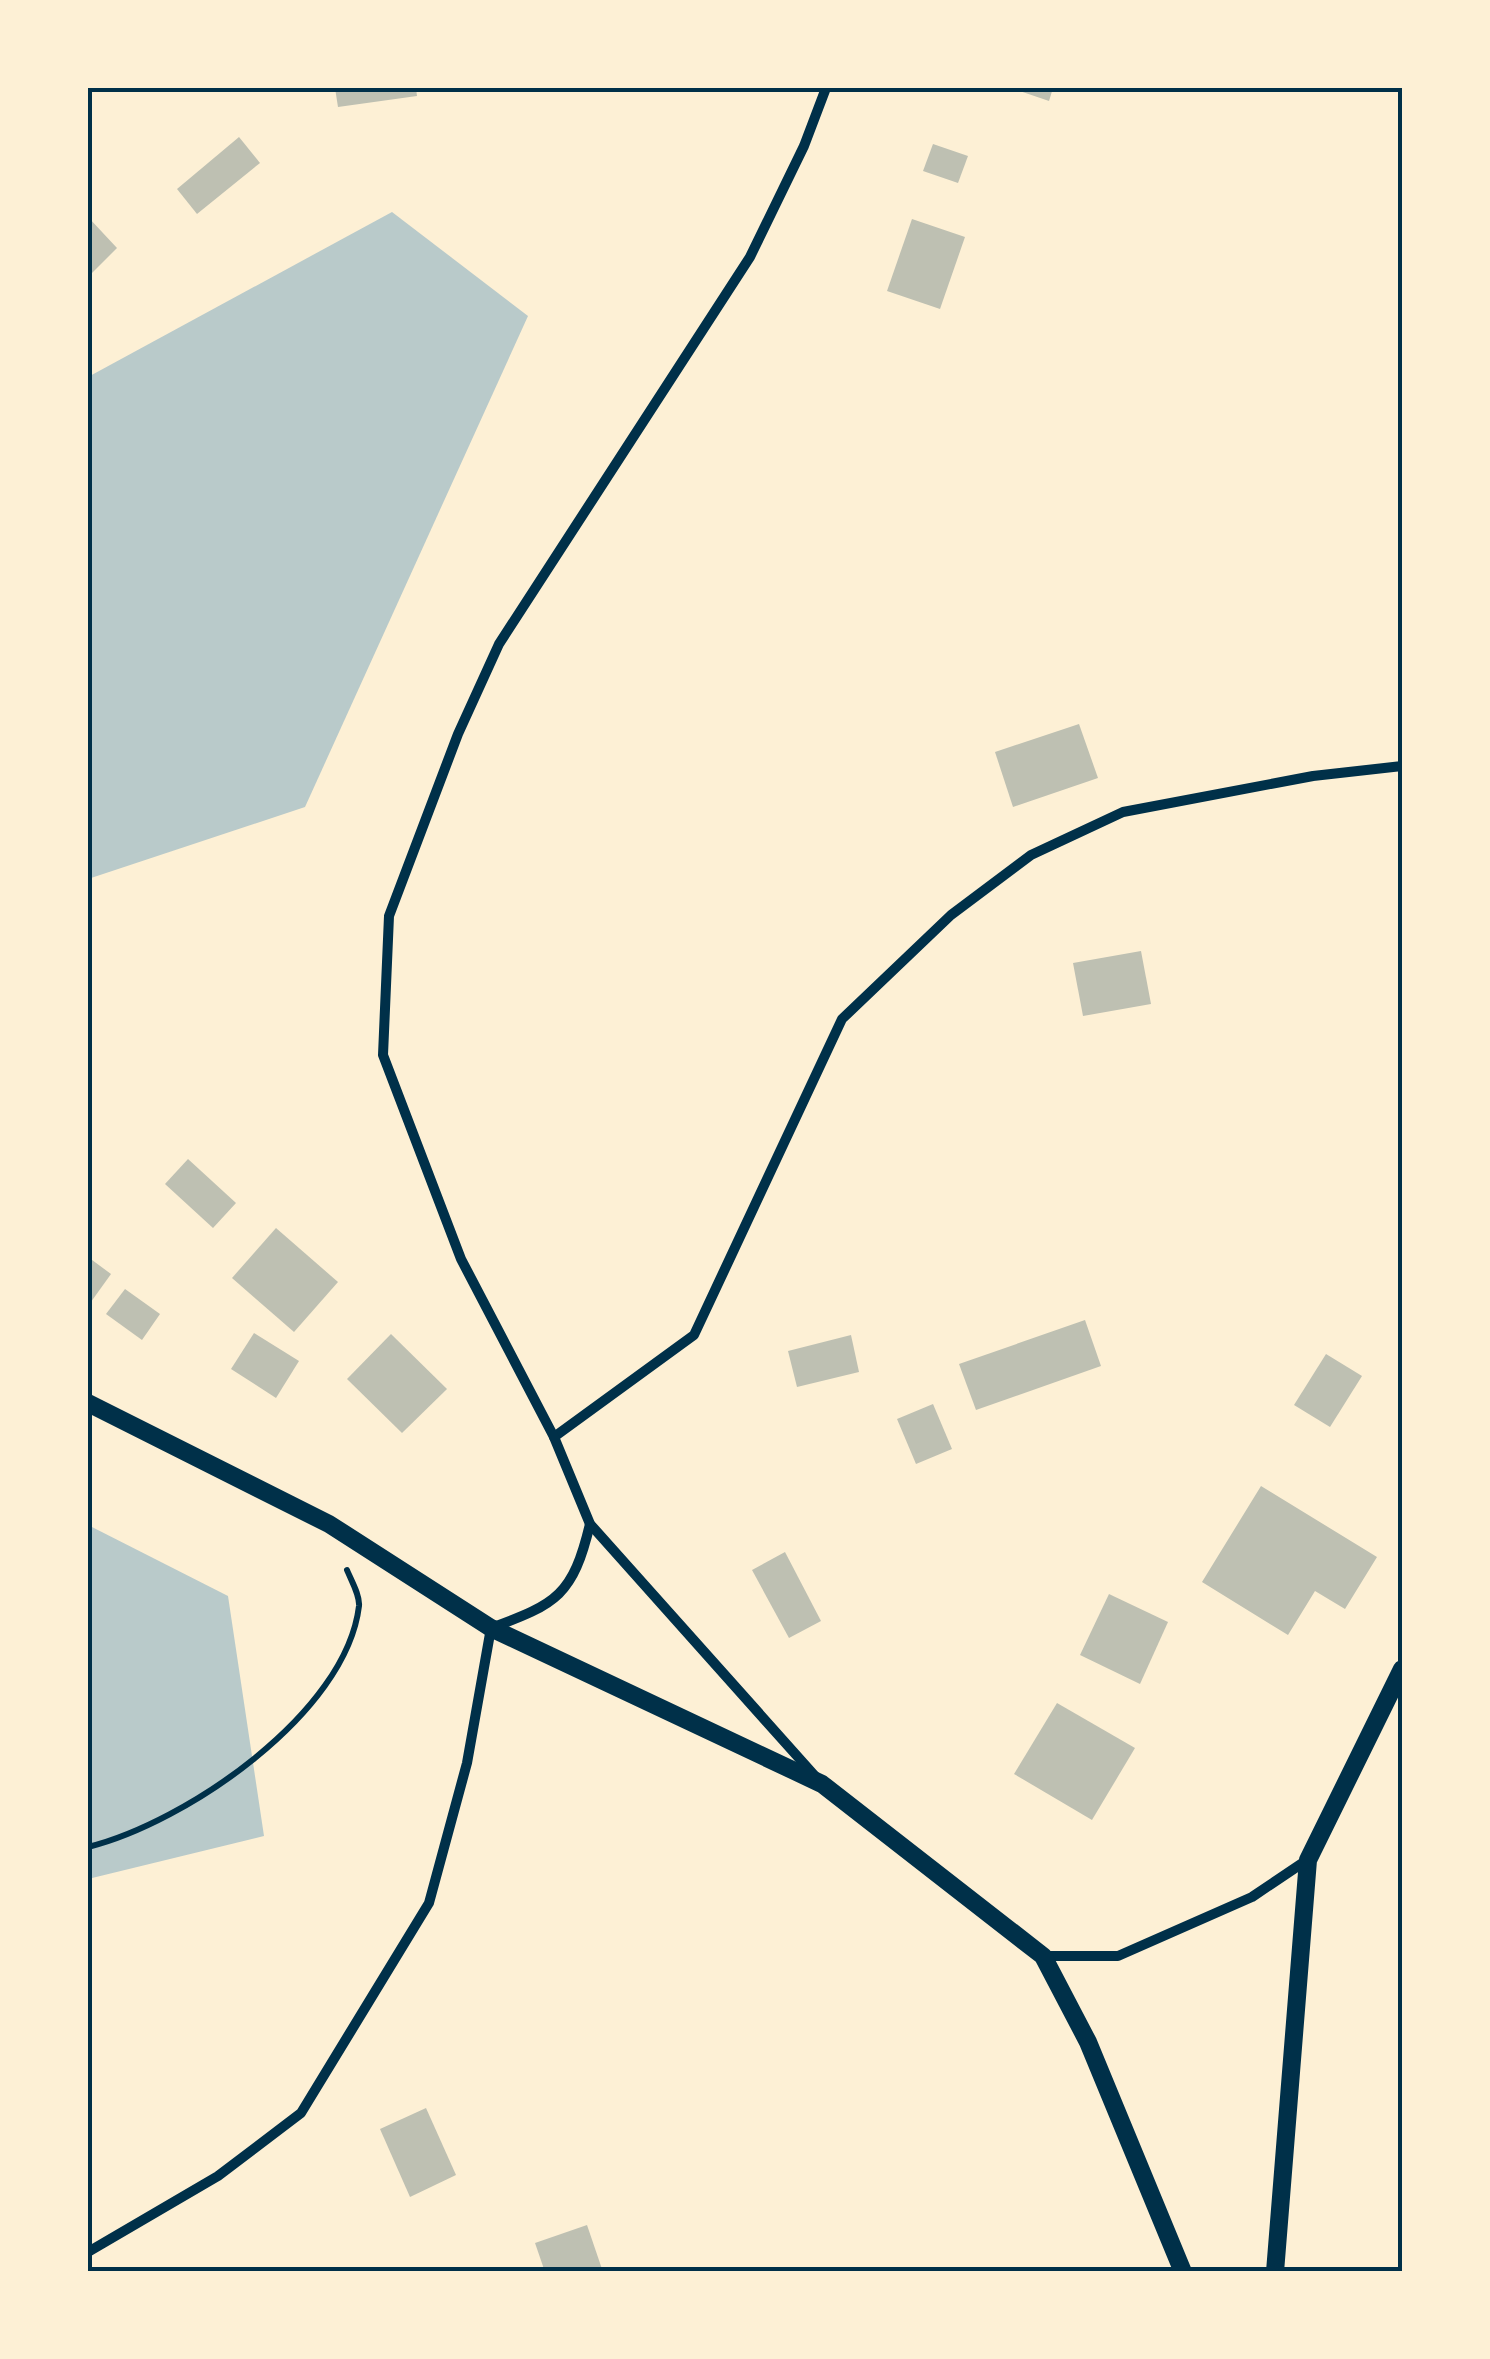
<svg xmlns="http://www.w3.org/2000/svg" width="1490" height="2359" viewBox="0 0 1490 2359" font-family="'Archivo Narrow',sans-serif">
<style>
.green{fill:#b9caca}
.building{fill:#bec0b2}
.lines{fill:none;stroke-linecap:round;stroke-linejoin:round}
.path{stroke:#003049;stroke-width:6}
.minor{stroke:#003049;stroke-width:10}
.tertiary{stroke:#003049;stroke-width:18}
.neatline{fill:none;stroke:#003049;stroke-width:4}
</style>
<rect width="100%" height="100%" fill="#fdf0d5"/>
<g class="green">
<path d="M392,212L528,316L305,807L88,879V377Z"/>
<path d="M88,1525L228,1596L264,1836L88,1879Z"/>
</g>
<g class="building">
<path d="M335,88H416L417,96L338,107Z"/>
<path d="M1011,88H1053L1049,101Z"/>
<path d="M239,137L260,163L197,214L177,189Z"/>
<path d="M933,144L968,156L958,183L923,171Z"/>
<path d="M88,217L117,248L88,277Z"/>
<path d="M912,219L965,237L940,309L887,291Z"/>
<path d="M1079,724L1098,778L1013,807L995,752Z"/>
<path d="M1141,951L1151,1004L1083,1016L1073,963Z"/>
<path d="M188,1159L236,1203L213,1228L165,1184Z"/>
<path d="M276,1228L338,1282L294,1332L232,1278Z"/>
<path d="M88,1257L111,1274L88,1306Z"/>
<path d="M125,1289L160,1314L142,1340L106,1314Z"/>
<path d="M1085,1320L1101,1366L976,1410L959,1364Z"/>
<path d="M254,1333L299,1361L276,1398L231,1369Z"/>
<path d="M391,1334L447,1389L402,1433L347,1379Z"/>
<path d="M851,1335L859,1372L797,1387L788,1351Z"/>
<path d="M1326,1354L1362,1376L1330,1427L1294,1405Z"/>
<path d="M933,1404L952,1449L916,1464L897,1419Z"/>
<path d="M1261,1486L1377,1557L1345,1609L1315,1591L1288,1635L1202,1582Z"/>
<path d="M785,1552L821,1621L789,1638L752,1570Z"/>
<path d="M1109,1594L1168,1622L1140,1684L1080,1655Z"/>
<path d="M1057,1703L1135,1748L1092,1820L1014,1774Z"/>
<path d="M426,2108L456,2175L410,2197L380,2129Z"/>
<path d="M587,2225L603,2272H545L535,2243Z"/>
</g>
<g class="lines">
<path class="path" d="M88,1847C185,1823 346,1714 359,1606C360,1595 351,1580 347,1570"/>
<g class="minor">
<path d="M554,1437L694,1335L842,1019L951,915L1031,855L1123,812L1313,776L1402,766"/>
<path d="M815,1776L590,1524L554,1437L461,1259L383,1055L389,916L458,734L499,644L750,257L804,146L826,88"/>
<path d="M1043,1956H1118L1252,1897L1307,1860"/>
<path d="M88,2252L218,2176L301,2113L429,1903L467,1763L491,1628C557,1604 573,1595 590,1524"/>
</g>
<g class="tertiary">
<path d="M88,1403L329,1524L491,1628L822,1784L1043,1956L1088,2042L1183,2272"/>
<path d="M1275,2272L1308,1860L1402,1669"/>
</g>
</g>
<rect width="1490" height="2359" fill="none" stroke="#fdf0d5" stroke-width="180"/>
<rect x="90" y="90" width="1310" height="2179" class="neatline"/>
</svg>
